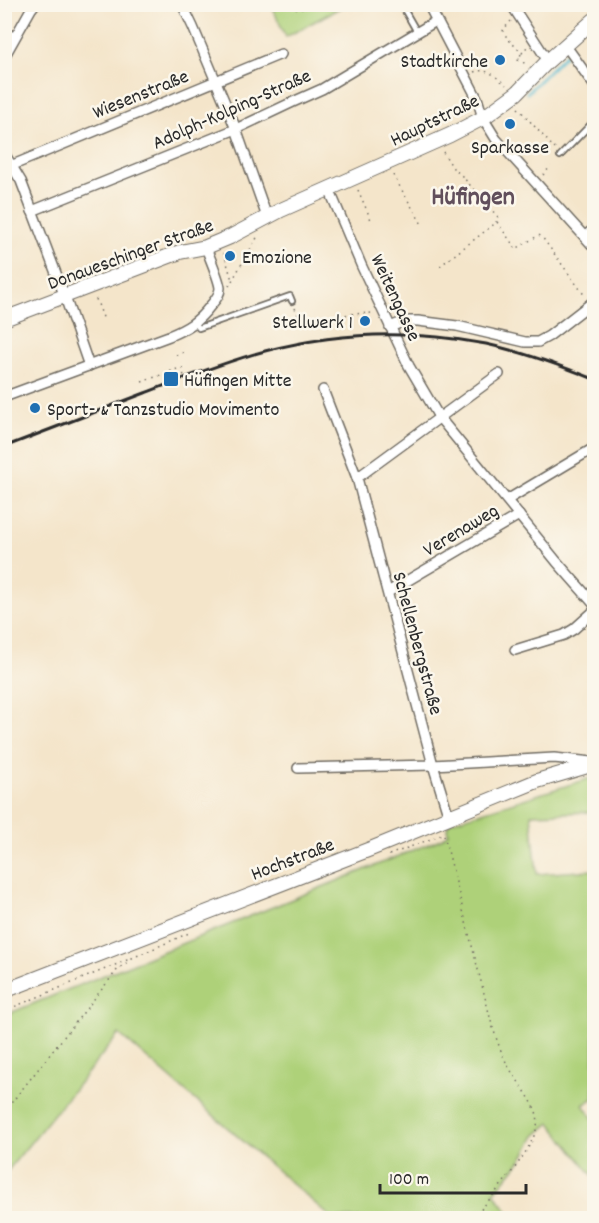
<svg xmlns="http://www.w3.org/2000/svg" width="599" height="1223" viewBox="0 0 599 1223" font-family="Dekko,sans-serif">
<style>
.green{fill:#aed179;stroke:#6c7e52;stroke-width:1.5}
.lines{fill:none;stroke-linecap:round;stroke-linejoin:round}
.stream{stroke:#53bad0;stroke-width:3}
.lane-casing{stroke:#716c63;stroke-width:8}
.street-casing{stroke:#716c63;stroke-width:12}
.secondary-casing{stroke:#716c63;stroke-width:16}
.path{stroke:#716c63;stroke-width:1.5;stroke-dasharray:1.5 4.5;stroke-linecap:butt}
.lane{stroke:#fff;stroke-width:4.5}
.street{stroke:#fff;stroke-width:9}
.secondary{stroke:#fff;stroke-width:14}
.rail{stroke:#2b2b2b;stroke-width:3}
.poi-dot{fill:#1f6fb2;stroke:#fbf7ec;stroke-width:2}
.labels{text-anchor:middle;stroke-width:5;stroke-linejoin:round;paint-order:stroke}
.poi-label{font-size:20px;fill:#2b2b2b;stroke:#fbf7ec;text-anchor:start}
.street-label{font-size:20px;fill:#2b2b2b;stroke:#fbf7ec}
.district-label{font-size:26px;font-weight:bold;fill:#614f5c;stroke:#fbf7ec}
</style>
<rect width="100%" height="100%" fill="#fbf7ec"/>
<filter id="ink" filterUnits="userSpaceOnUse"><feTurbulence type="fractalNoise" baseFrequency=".0167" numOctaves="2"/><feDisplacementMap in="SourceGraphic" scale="12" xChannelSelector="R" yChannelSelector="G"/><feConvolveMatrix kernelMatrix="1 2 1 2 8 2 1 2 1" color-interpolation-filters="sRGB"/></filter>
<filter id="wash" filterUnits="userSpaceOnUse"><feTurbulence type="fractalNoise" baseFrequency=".008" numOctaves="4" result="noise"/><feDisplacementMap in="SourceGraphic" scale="24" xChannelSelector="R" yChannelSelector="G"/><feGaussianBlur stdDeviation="1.35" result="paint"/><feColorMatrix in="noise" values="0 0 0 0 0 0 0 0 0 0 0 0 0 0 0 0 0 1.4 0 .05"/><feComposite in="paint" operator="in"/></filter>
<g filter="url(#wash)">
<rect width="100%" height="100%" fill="#f4e5ca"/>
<g class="green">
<path d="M271,5H345L286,37Z"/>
<path d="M594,777V812L531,814L537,874L594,870V1098L583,1105L594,1120V1177L550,1123L535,1136L522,1159L494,1193L513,1218H332L119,1034L5,1174V1015L441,839L448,833L447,828L450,822Z"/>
</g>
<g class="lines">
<path class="stream" d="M527,93L565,55"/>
</g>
</g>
<g filter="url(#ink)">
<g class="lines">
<defs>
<g id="lane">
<path d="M401,4L417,32"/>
<path d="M4,28L16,37"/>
<path d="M560,156L594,121"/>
<path d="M195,323L199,328L290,296L292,301"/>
</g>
<g id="street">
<path d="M182,4L193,27L236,129L267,217"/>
<path d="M428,4L477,98L483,118L496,139L594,247"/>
<path d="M511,4L548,61"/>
<path d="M566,46L594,85"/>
<path d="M4,57L31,9L35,4"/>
<path d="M4,153L21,181L65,297L89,366"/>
<path d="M13,165L281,54"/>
<path d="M329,189L362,267L409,366L439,417L557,562L594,604"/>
<path d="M32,211L236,129L293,102L322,89L436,21"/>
<path d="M585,236L594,229"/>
<path d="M390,327L405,321H418L457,326L525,342H538L549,336L594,301"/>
<path d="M323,390L357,478L433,765L449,817"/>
<path d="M4,397L169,336C188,328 198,322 211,305C215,300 220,295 220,288C219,278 209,257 206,247"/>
<path d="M357,478L499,374"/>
<path d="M507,500L594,448"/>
<path d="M388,592L519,515"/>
<path d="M515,650L564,635L574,629L594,611"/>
<path d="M298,768L433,765L554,758L592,762"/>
</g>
<g id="secondary">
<path d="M4,319L180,252L206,247L230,237L281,210L450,135L483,118L517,93L548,61L594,20"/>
<path d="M4,991L373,848L537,781L594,764"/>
</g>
</defs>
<use href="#lane" class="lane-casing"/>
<use href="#street" class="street-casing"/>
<use href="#secondary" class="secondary-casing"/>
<g class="path">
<path d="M292,4L297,10L321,4"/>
<path d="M511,21L503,30L507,38L522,53L527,47"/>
<path d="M519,58L527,66"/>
<path d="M518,61L521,54"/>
<path d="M474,72C487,67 496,77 506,85"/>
<path d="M518,108L555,149"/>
<path d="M443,152L453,168L462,176L498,217L496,222"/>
<path d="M393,175L423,226"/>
<path d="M543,175L551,166"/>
<path d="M358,190L372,222"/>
<path d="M224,253L232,280"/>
<path d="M440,266L497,222L516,249L539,235L542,237L585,296"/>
<path d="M229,286L258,236"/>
<path d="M96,299L104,320"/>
<path d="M295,308L300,319L305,323L349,314L374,313"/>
<path d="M176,355L185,352"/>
<path d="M182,368L184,376"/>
<path d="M142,382L177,369"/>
<path d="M444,835L491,1021C495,1035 500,1050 507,1064C515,1079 533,1099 537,1115C544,1142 490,1197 474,1218"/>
<path d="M389,855L444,834"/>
<path d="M4,1011L132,958L189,933"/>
<path d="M4,1112L118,969L129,961"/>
</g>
<use href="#lane" class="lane"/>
<use href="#street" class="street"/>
<use href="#secondary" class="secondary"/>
<path class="rail" d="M4,447C51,429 98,411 145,393C184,378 224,362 265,351C337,332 413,330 486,344C523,352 559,365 594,379"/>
</g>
</g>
<g class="poi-dot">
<circle cx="500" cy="60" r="6"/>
<circle cx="510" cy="124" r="6"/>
<circle cx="230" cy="256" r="6"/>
<circle cx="365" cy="321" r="6"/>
<rect x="163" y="371" width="16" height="16" rx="3"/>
<circle cx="35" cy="408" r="6"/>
</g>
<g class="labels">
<g class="poi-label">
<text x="488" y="67" text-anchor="end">Stadtkirche</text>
<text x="510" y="153" text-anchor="middle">Sparkasse</text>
<text x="242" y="263">Emozione</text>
<text x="353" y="328" text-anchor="end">Stellwerk 1</text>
<text x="184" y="386">Hüfingen Mitte</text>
<text x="47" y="415">Sport- &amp; Tanzstudio Movimento</text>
</g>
<g class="street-label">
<text transform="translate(140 93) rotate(-22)" y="7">Wiesenstraße</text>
<text transform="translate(231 108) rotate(-24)" y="7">Adolph-Kolping-Straße</text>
<text transform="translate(434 119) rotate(-26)" y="7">Hauptstraße</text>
<text transform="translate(130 253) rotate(-20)" y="7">Donaueschinger Straße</text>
<text transform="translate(397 297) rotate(65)" y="7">Weitengasse</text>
<text transform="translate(460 529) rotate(-31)" y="7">Verenaweg</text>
<text transform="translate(419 643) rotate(75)" y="7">Schellenbergstraße</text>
<text transform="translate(292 858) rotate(-21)" y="7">Hochstraße</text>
</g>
<g class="district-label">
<text x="473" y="204">Hüfingen</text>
</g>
</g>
<rect width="599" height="1223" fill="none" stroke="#fbf7ec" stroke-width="24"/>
<path d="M380 1184v9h146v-9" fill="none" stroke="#2b2b2b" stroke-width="3"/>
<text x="389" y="1184" font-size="18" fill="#2b2b2b" stroke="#fbf7ec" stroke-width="4.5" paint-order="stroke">100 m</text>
</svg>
